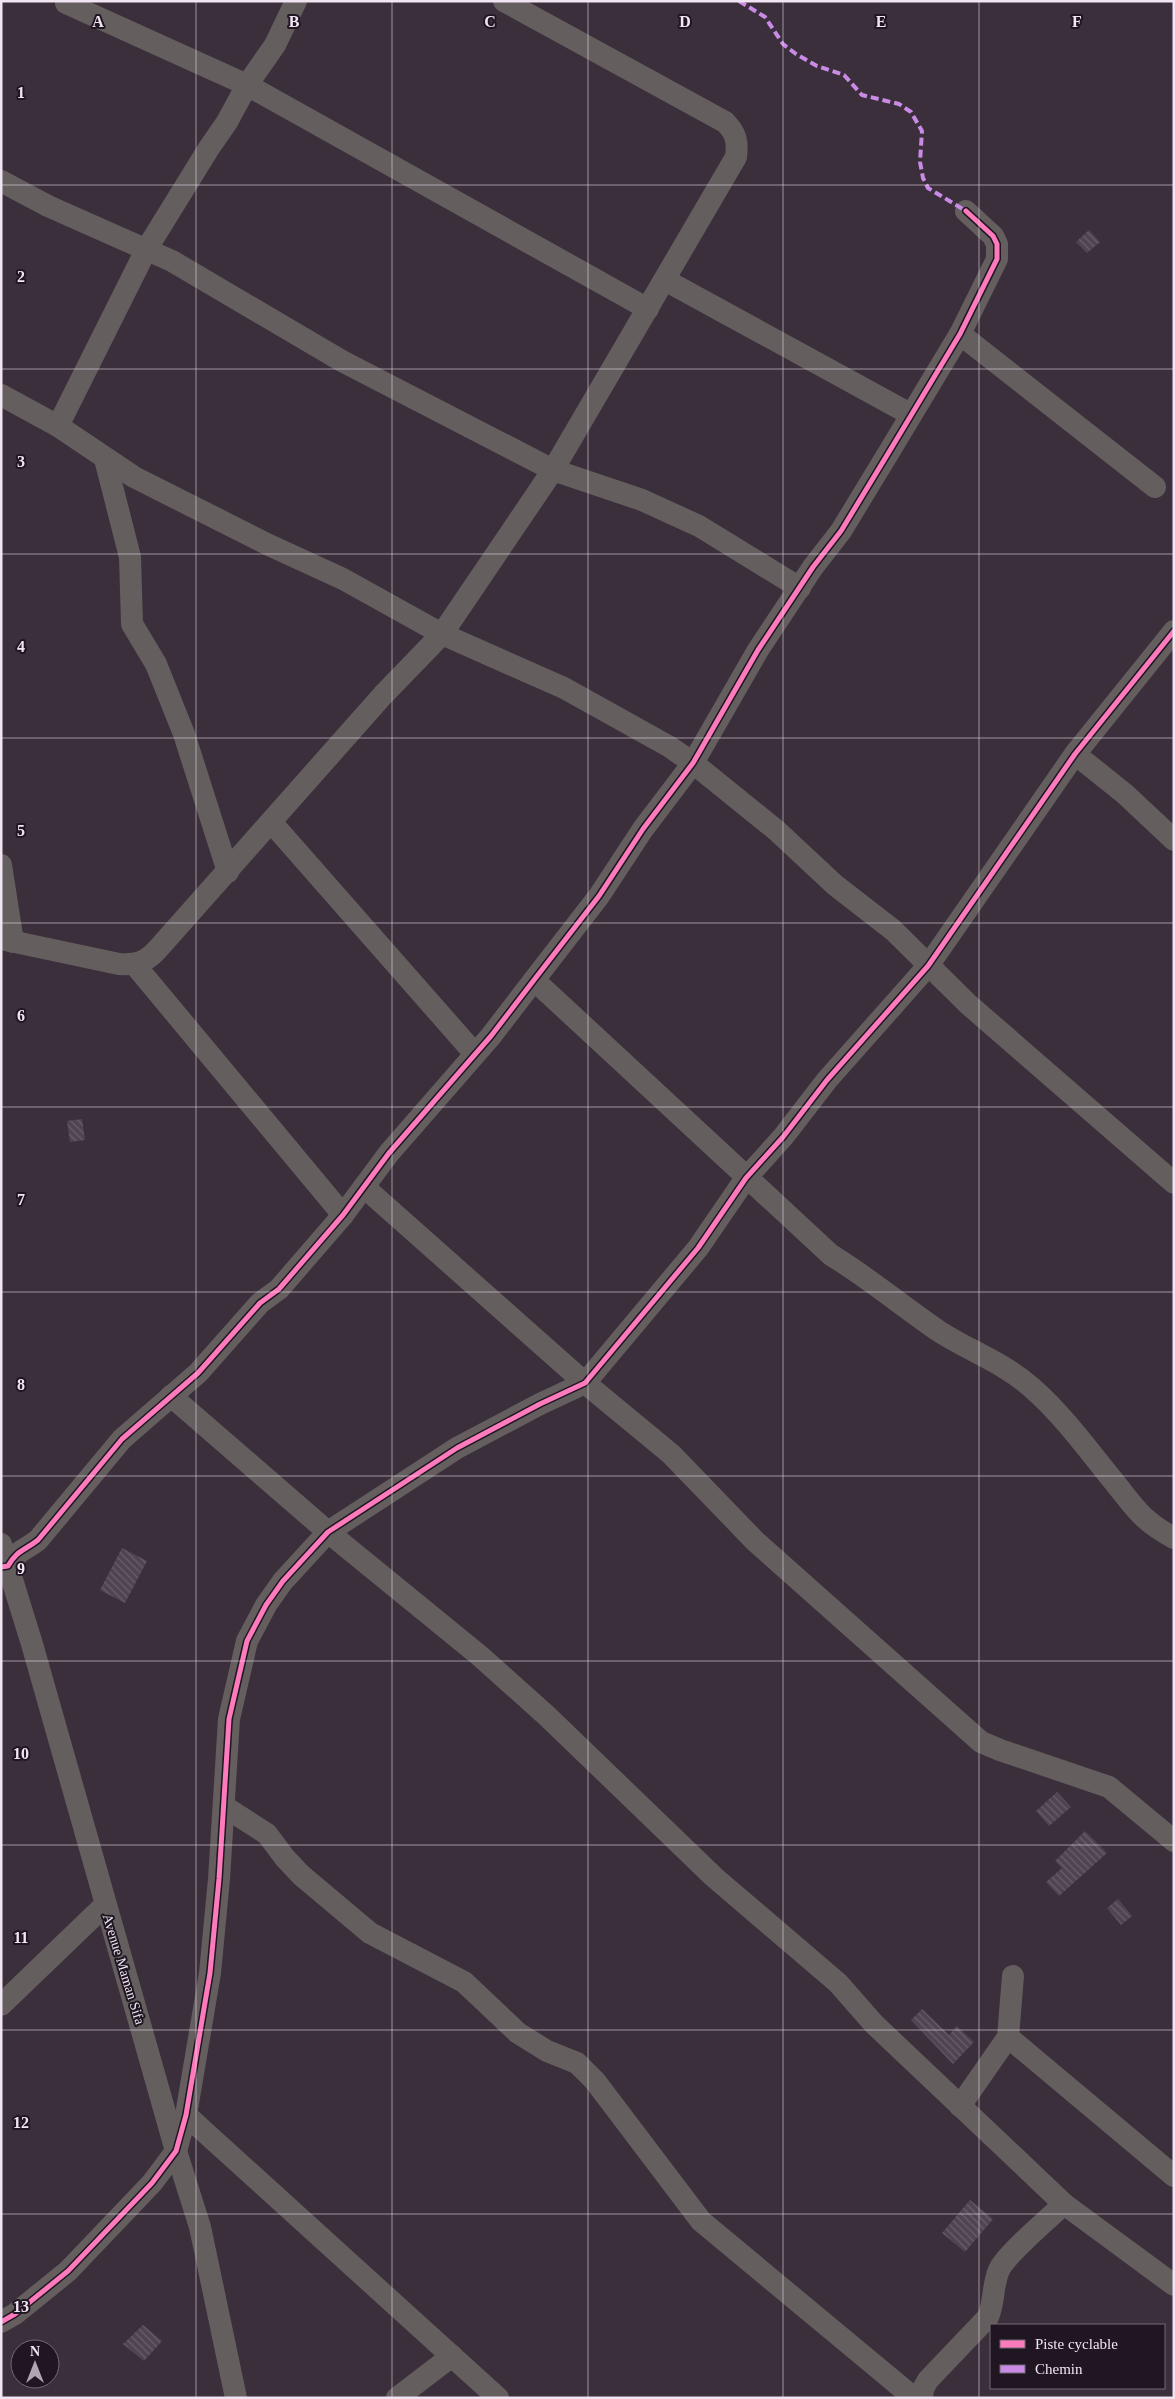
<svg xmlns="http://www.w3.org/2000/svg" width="1175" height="2399" viewBox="0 0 1175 2399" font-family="'Times New Roman',serif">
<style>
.building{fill:url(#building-back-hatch)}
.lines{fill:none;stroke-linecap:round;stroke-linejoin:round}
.minor{stroke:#645e5e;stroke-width:22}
.quiet{stroke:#ca8be6;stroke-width:4;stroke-dasharray:8 4;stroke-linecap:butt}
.cycleway-casing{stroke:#1f1621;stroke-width:8}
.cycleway{stroke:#fd7abc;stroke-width:5}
.grid{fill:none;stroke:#f1e5f4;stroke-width:1;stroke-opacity:0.55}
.labels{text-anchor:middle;stroke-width:4;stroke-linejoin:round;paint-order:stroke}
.street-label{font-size:14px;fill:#f1e5f4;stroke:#1f1621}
.grid-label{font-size:16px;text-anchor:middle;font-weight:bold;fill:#f1e5f4;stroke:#1f1621;stroke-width:4;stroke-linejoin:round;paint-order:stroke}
</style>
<defs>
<pattern id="building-back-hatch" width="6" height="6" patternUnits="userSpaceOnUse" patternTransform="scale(1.25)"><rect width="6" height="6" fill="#4f4450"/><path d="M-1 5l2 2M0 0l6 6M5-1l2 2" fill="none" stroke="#695f6a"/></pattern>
</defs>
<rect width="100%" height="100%" fill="#3a2f3b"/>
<g class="building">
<path d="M1089,230L1100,242L1087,253L1076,242Z"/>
<path d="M82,1119L85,1140L70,1142L67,1121Z"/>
<path d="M122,1548L147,1561L125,1603L100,1590Z"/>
<path d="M1057,1792L1071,1807L1049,1826L1036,1811Z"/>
<path d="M1085,1831L1107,1853L1059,1896L1046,1882L1062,1868L1055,1861Z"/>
<path d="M1118,1899L1132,1916L1121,1925L1107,1908Z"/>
<path d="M922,2009L949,2035L957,2026L974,2042L953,2064L911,2020Z"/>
<path d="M970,2200L993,2219L965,2252L942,2233Z"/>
<path d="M143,2325L162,2341L144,2361L123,2344Z"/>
</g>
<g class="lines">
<g class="minor">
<path d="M66,3L247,85L648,309"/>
<path d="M1,181L48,206L172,261L342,361L553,470L642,500L699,526L800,588"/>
<path d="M665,280L910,414"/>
<path d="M960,334L1155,487"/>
<path d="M1,395L58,426L134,477L269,545L343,579L442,634L564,688L670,747L693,763L776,830L835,885L893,930L968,1004L1174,1183"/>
<path d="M58,426L146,250L209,148L227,122L247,85L275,45L296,1"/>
<path d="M105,459L130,557L132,624L156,664L184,734L228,872"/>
<path d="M1075,754L1125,794L1174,840"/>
<path d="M272,823L475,1054"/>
<path d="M1,865L13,942"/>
<path d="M1,939L119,964C136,965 145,963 157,950L383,695L442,634L553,470L736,157C738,141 736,133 725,122L504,1"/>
<path d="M135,965L343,1215"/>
<path d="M534,980L831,1255C869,1278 903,1307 940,1332C970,1351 1004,1363 1031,1387C1062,1414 1086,1447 1111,1478C1134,1506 1140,1520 1174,1538"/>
<path d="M364,1187L585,1383L671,1454L755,1541L981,1742L1000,1750L1109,1787L1174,1841"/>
<path d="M171,1396L328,1532L480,1656L547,1716L714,1877L838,1983L874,2024L1064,2204L1174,2285"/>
<path d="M1,1544L32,1644L176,2151L200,2227L236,2398"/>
<path d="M1,1567L8,1566C17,1550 24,1551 38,1540L122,1439L198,1373L260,1303L279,1289L343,1215L389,1153L491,1036L534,980L599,896L643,829L693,763L758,650L813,567L841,531L892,447L960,334L997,259V244L993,236L966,211"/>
<path d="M225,1807L267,1834L285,1858L301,1875L370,1933L464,1982L518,2033L547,2051L577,2063L595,2081L701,2221L914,2398"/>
<path d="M1,2005L105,1905"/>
<path d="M1008,2037L1174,2176"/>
<path d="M960,2106L1008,2037L1013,1976"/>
<path d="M186,2115L498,2398"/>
<path d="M1,2322L15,2314L68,2271L152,2183L176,2151L186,2115L210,1973L219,1879L229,1719L247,1641L266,1605L283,1581L328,1532L457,1448L540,1404L585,1383L698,1248L746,1178L783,1137L827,1080L928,966L1075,754L1174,631"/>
<path d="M397,2398L452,2356"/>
<path d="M922,2398L923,2389L928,2380L988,2317C995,2301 992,2283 1000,2268C1009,2252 1049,2218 1064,2204"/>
</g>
<path class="quiet" d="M739,1L765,17L783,44L796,54L817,66L844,75L862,95L899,104L911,112L922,131L920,162L923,178L928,188L966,211"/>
<defs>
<g id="cycleway">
<path d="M1,1567L8,1566C17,1550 24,1551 38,1540L122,1439L198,1373L260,1303L279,1289L343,1215L389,1153L491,1036L534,980L599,896L643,829L693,763L758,650L813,567L841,531L892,447L960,334L997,259V244L993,236L966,211"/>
<path d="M1,2322L15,2314L68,2271L152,2183L176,2151L186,2115L210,1973L219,1879L229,1719L247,1641L266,1605L283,1581L328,1532L457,1448L540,1404L585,1383L698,1248L746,1178L783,1137L827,1080L928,966L1075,754L1174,631"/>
</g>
</defs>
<use href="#cycleway" class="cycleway-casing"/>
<use href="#cycleway" class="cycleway"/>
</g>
<path class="grid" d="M196,1V2398M392,1V2398M588,1V2398M783,1V2398M979,1V2398M1,185H1174M1,369H1174M1,554H1174M1,738H1174M1,923H1174M1,1107H1174M1,1292H1174M1,1476H1174M1,1661H1174M1,1845H1174M1,2030H1174M1,2214H1174"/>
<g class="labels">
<g class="street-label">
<text transform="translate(124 1969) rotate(73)" y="5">Avenue Maman Sifa</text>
</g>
</g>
<g class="grid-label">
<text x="98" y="27">A</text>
<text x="294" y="27">B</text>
<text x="490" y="27">C</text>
<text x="685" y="27">D</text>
<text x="881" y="27">E</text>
<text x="1077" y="27">F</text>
<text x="21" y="98">1</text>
<text x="21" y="282">2</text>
<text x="21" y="467">3</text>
<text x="21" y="652">4</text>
<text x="21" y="836">5</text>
<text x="21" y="1021">6</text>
<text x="21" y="1205">7</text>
<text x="21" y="1390">8</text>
<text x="21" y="1574">9</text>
<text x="21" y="1759">10</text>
<text x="21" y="1943">11</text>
<text x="21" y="2128">12</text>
<text x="21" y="2312">13</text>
</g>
<rect width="1175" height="2399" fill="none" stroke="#f1e5f4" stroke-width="5"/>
<rect x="990" y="2324" width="175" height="65" fill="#1f1621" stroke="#736975"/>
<rect x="1000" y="2340" width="25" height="8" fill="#fd7abc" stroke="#736975"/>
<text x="1035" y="2349" font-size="15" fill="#f1e5f4">Piste cyclable</text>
<rect x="1000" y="2365" width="25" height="8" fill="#ca8be6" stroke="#736975"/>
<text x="1035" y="2374" font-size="15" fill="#f1e5f4">Chemin</text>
<g transform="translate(35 2364)"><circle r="24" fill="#1f1621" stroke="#736975"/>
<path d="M0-4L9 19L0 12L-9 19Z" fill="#b1a5b3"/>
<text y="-8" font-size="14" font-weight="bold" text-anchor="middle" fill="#f1e5f4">N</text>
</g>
</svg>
